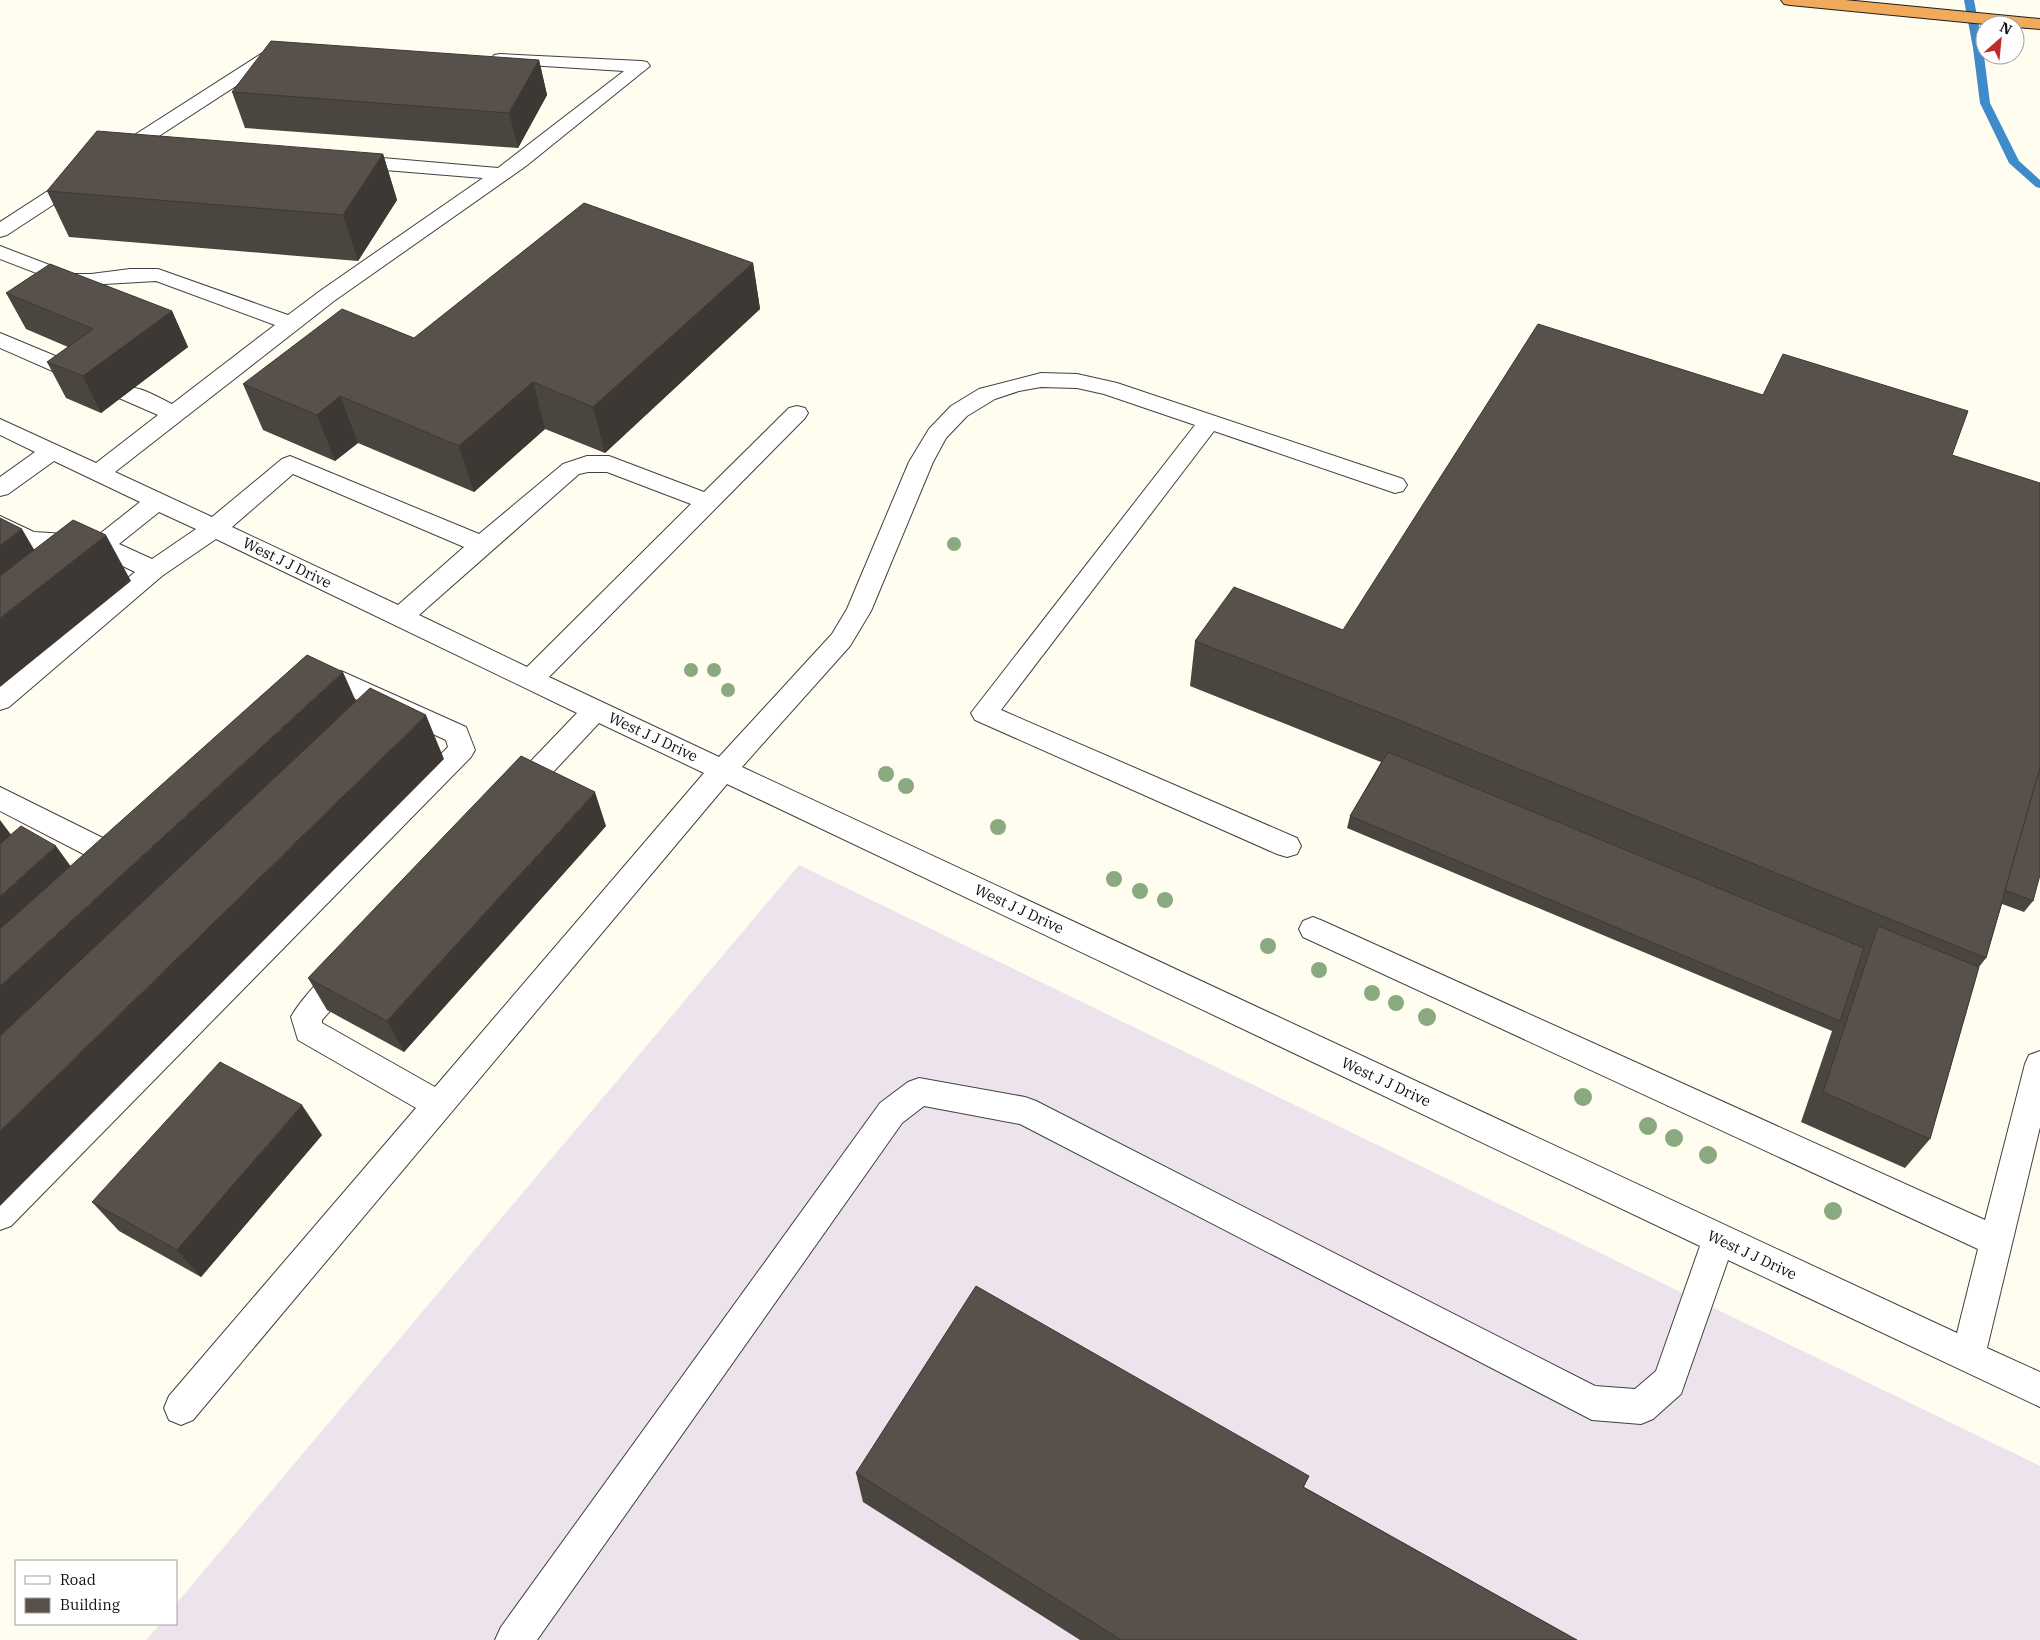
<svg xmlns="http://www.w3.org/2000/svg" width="2040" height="1640" viewBox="0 0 2040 1640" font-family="'IBM Plex Serif',serif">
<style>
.industrial{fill:#ece3ed}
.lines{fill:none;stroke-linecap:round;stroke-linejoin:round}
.stream{fill:#3f8aca;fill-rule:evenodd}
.minor-casing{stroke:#414141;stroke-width:2}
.highway-casing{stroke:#1f1f1f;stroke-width:2}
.minor{fill:#fff;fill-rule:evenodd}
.highway{fill:#f1a95c;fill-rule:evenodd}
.tree{fill:#8aa97e}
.wall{fill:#4b4540}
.shaded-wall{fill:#3d3834}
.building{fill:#57504b;stroke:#3d3834}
.labels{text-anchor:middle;stroke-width:5;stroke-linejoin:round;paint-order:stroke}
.street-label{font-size:15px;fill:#0e0e0e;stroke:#fff}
</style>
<rect width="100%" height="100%" fill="#fffdf0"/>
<path class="industrial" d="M799,865L2040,1466V1640H146L160,1624H176V1604Z"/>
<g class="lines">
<path class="stream" d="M1964,0H1974L1983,48L1990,103L2019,161L2040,180V188L2036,187L2009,163L1980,103L1973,48Z"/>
<defs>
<g id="minor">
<path d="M281,44L287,45L290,49L287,53L122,160L115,162L108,160L105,156L108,152L275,45Z"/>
<path d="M500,54L641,61L647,62L650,66L526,166L334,301L115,472L212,517L282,459L290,456L479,534L563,464L587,456H609L617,459L704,492L789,408L797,406L805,408L808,413L805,418L549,677L719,757L832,634L847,609L909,462L929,429L951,406L979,389L1041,373L1077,374L1117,383L1403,479L1407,485L1403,491L1395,493L1214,431L1001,710L1297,838L1301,846L1297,854L1287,857L1277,854L975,720L971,713L1195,425L1104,394L1077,388L1041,387L1019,391L995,399L967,416L946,438L933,462L871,611L850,646L742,767L1957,1333L1978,1249L1303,937L1299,929L1303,921L1313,917L1323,921L1985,1220L2025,1064L2029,1055L2040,1051V1127L1987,1348L2040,1372V1407L1728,1260L1681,1394L1653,1419L1641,1424L1592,1420L1020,1124L924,1106L902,1123L537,1640H495L501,1627L880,1103L908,1082L919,1078L1025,1097L1036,1101L1595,1386L1635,1389L1656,1371L1700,1246L727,784L193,1420L181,1425L169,1420L164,1408L169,1396L416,1108L298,1040L291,1017C297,1005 332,962 345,961C348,961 353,963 356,964L361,973L356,982L322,1020V1023L435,1087L704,773L599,723L527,800L517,804L507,800L503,793L507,786L577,713L216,539L162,576L9,707L0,710V685L135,572L92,551L91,548C78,554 39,551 25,547C16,544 8,539 0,534V516L34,532L82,535L91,537L92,540L140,502L54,461L8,494L0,496V477L35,452L0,435V419L96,463L158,415L119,398L116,393L119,388C136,383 157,397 172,404L275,325L156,281L70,286L0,259V246L73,274H91L130,269H158L288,315L320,291L483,178L348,167L341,165L338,161L341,157L348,155L498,168L624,71L494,63L491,59L494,55ZM588,472H607L691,504L527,667L419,615L579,474ZM293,474L464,547L398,605L232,527ZM159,512L196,529L152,559L119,544Z"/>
<path d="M81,172L88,174L91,178L88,182L7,235L0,237V222L74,174Z"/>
<path d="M0,333L89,370L92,375L89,380L81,382L73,380L0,348Z"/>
<path d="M341,671L466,727L475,750L471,757L11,1226L0,1230V1193L448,747L446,740L340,692L314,703L305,700L301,693L309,683Z"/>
<path d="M0,787L111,842L127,839L137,842L141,850L137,858C124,862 112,866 99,862L0,811Z"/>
</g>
<path id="highway" d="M1781,0H1845L2040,19V29L2015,27V25H1995L1790,5L1784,4Z"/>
</defs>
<use href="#minor" class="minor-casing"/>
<use href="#highway" class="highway-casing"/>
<use href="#minor" class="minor"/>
<use href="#highway" class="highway"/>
</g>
<g class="tree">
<circle cx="954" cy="544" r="7"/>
<circle cx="691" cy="670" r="7"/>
<circle cx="714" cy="670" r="7"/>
<circle cx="728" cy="690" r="7"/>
<circle cx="886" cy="774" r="8"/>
<circle cx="906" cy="786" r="8"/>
<circle cx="998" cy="827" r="8"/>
<circle cx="1114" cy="879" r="8"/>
<circle cx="1140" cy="891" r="8"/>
<circle cx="1165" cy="900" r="8"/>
<circle cx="1268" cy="946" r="8"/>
<circle cx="1319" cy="970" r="8"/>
<circle cx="1372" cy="993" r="8"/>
<circle cx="1396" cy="1003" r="8"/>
<circle cx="1427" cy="1017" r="9"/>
<circle cx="1583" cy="1097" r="9"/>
<circle cx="1648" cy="1126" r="9"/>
<circle cx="1674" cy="1138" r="9"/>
<circle cx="1708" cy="1155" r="9"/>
<circle cx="1833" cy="1211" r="9"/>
</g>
<g class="wall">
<path d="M539,60L547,95L518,148L245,128L232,92Z"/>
<path d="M383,154L397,200L358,261L69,237L47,191Z"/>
<path d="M753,263L760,309L605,453L545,429L474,492L358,443L335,461L263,430L243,384L414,338Z"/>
<path d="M6,293L172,311L188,347L101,413L66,398L47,362L68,347L26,329Z"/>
<path d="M1952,455L2033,901L2024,912L2002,904L1986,958L1979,967L1930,1139L1905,1168L1801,1122L1832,1031L1347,828L1350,816L1381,762L1190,686L1195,641L1343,630Z"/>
<path d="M606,826L404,1052L327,1010L308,978Z"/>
<path d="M322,1135L201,1277L119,1231L92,1202Z"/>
<path d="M856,1473L1309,1476L1304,1487L1577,1640H1080L863,1502Z"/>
</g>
<g class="shaded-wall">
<path d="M539,60L547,95L518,148L509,113Z"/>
<path d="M383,154L397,200L358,261L343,215Z"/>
<path d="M753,263L760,309L605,453L593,407Z"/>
<path d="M172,311L188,347L101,413L83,376Z"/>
<path d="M533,382L545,429L474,492L459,446Z"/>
<path d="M340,396L358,443L335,461L317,415Z"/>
<path d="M22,529L49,575L0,613V545Z"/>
<path d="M106,535L131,581L0,687V618Z"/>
<path d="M343,672L363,717L0,1059V986Z"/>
<path d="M426,715L444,759L0,1206V1131Z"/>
<path d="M595,792L606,826L404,1052L387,1021Z"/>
<path d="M0,820L18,844L0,859Z"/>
<path d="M56,846L80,879L0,952V896Z"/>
<path d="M302,1105L322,1135L201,1277L177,1250Z"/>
</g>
<g class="building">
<path d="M271,41L539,60L509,113L232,92Z"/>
<path d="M97,131L383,154L343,215L47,191Z"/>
<path d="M584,203L753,263L593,407L533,382L459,446L340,396L317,415L243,384L342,309L414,338Z"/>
<path d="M50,264L172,311L83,376L47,362L93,329L6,293Z"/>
<path d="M1538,324L1763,395L1783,354L1968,411L1952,455L2040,483V768L1986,958L1396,719L1195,641L1234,587L1343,630Z"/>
<path d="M0,518L22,529L0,545Z"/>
<path d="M73,520L106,535L0,618V576Z"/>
<path d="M307,655L343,672L0,986V929Z"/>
<path d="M370,688L426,715L0,1131V1036Z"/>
<path d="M1388,752L1864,948L1840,1021L1350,816Z"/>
<path d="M521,756L595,792L387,1021L308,978Z"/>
<path d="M2040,768V875L2033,901L2005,890Z"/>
<path d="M21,826L56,846L0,896V844Z"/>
<path d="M1878,926L1979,967L1930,1139L1823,1092Z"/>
<path d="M220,1062L302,1105L177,1250L92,1202Z"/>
<path d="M976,1286L1309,1476L1303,1487L1577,1640H1121L856,1473Z"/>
</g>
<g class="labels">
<g class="street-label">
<text transform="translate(287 563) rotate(26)" y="5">West J J Drive</text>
<text transform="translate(653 737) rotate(25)" y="5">West J J Drive</text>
<text transform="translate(1019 909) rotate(25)" y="5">West J J Drive</text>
<text transform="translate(1386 1082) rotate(25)" y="5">West J J Drive</text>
<text transform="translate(1752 1255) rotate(25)" y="5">West J J Drive</text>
</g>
</g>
<rect x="15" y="1560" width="162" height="65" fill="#ffffff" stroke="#9f9f9f"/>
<rect x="25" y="1576" width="25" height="8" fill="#ffffff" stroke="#9f9f9f"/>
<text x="60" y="1585" font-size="15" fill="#0e0e0e">Road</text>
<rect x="25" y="1598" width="25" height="15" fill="#57504b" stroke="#9f9f9f"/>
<text x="60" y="1610" font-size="15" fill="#0e0e0e">Building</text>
<g transform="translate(2000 40) rotate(27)"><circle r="24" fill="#ffffff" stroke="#9f9f9f"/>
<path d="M0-4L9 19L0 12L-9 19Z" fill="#bb2b29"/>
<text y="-8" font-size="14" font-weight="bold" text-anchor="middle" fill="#0e0e0e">N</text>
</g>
</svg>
